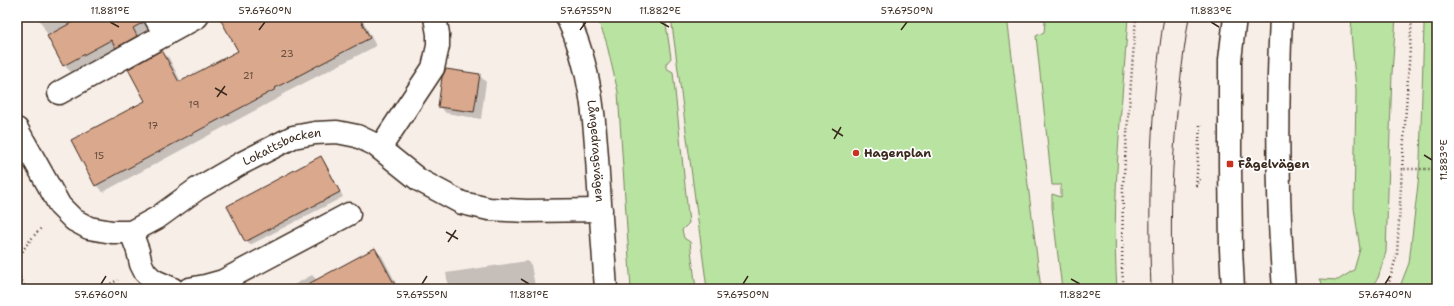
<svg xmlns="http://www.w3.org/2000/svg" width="1454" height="306" viewBox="0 0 1454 306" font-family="'Shantell Sans',sans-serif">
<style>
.green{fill:#b8e3a1;stroke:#7a8660}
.shadow{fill:#0003}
.building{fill:#daa88d;stroke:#3b2a1e}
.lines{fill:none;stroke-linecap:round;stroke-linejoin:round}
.minor-casing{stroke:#3b2a1e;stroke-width:25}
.path{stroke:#3b2a1e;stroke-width:2.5;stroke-dasharray:1 3;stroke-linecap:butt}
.minor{stroke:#fff;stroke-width:22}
.tram{stroke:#3b2a1e;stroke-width:1}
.ticks{fill:none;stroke:#3b2a1e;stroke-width:1.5}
.poi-dot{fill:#c8321e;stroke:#fff;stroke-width:1.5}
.labels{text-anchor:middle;stroke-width:3.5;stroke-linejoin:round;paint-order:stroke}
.number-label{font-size:10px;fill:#634a3a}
.street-label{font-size:12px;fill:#3b2a1e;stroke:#fff}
.poi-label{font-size:12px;font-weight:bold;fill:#3b2a1e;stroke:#fff;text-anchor:start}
.neatline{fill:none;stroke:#3b2a1e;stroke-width:1.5}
.ticks-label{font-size:10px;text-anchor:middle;fill:#3b2a1e}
</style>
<rect width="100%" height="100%" fill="#f8eee8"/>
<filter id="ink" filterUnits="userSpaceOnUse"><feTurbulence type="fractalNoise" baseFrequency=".025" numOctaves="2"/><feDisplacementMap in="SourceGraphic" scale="8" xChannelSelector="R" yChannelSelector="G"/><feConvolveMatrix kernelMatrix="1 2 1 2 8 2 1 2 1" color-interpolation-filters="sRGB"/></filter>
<g filter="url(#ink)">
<g class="green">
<path d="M597,17H665L671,58L666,64V68L673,72L689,223L682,230L684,238L690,242L696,289H631L618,92L606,41Z"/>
<path d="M671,17H1007L1041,289H707Z"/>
<path d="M1040,17H1128C1122,107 1111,198 1117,289H1062L1052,207V194L1061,197V185H1052L1036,36L1044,32L1045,22Z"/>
<path d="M1352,17H1396L1392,73L1386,252L1378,278L1369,289H1325L1319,279L1338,280L1354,270L1360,249L1354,208L1356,90L1351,32Z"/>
<path d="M1425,17H1437V289H1399L1409,263L1418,184L1420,160L1424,25Z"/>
</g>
<g class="shadow">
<path d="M38,17H146L148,28L151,34L121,51L117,47L71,72L64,65Z"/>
<path d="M228,17H361L376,46L281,95L282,96L103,192L96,185L146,101L162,52L169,58L181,82L240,52Z"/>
<path d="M479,75L486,82L481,119L446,113L439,106Z"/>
<path d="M321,158L325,162L343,197L250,245L246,241Z"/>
<path d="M17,227L22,236L17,239Z"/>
<path d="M374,249L382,256L399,289H286L312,275L317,280Z"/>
<path d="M527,261L531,265L535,286L519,289H449L446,273Z"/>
</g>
<g class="building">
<path d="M82,17H143L144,22L133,28L137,36L116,48L111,40L63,66L47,36Z"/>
<path d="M219,17H359L370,38L275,88L276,89L95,186L71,140L145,101L128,69L162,50L179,82L238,51Z"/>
<path d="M446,69L480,74L474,112L438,107L442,77Z"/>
<path d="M321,156L340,192L245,242L227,206Z"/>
<path d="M375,248L397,289H299Z"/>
</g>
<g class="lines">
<defs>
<g id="minor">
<path d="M155,17L165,35"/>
<path id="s1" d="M567,17C591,66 595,121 598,174C601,212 603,251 606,289"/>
<path d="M1281,17C1277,106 1277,200 1284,289"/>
<path d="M59,93L197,17"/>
<path id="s2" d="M17,129L60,206L74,220L89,228L112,232H131L157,218L197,189L242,163L293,137L315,133L337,132L357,136L374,144L419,180L462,203L489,209L527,211L601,210"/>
<path d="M380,148L433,68L438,46V34L435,17"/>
<path d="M131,232L138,251L141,264L145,272L153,280L173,289"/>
<path d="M189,289L205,286L223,281L349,214"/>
<path d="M1233,289L1231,249L1230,164V60L1235,17"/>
</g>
</defs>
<use href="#minor" class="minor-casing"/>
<g class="path">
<path d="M1200,125L1196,188L1200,179"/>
<path d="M1402,169L1412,17"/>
<path d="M26,289C23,283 19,277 18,271C16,254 31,239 42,227"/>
<path d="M100,289L118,280"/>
<path d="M1124,289L1122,270L1123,186L1136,17"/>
<path d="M1387,289L1397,254L1402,169H1437"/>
</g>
<use href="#minor" class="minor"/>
<g class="tram">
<path d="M1151,289C1148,199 1150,107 1164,17"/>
<path d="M1173,289C1168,199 1175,106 1189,17"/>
</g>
</g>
</g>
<path class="ticks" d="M110,22L119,27M660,22L669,27M1211,22L1219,27M259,30L265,22M580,30L586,22M901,30L907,22M215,88L227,95M217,97L225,86M832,129L843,136M834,139L841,127M1424,155L1432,160M446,232L458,239M448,242L456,230M521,279L529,284M1071,279L1080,284M101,284L106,276M422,284L427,276M743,284L748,276M1385,284L1390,276"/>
<g class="poi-dot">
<circle cx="856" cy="153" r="4"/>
<rect x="1226" y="160" width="8" height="8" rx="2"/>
</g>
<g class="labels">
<g class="number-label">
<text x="287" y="57">23</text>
<text x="248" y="79">21</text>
<text x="194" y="108">19</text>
<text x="153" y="129">17</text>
<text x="99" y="159">15</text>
</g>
<g class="street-label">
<text dy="4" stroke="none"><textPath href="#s2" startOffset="342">Lokattsbacken</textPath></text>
<text dy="4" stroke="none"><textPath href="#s1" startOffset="138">Långedragsvägen</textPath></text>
</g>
<g class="poi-label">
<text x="864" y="157">Hagenplan</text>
<text x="1238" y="168">Fågelvägen</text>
</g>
</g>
<rect width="1454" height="306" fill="none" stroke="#fff" stroke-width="44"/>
<rect x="22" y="22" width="1410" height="262" class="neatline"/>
<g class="ticks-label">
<text x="110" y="14">11.881°E</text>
<text x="265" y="14">57.6760°N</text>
<text x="586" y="14">57.6755°N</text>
<text x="660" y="14">11.882°E</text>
<text x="907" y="14">57.6750°N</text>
<text x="1211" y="14">11.883°E</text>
<text transform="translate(1443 160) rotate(-90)" y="4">11.883°E</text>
<text x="101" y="298">57.6760°N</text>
<text x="422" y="298">57.6755°N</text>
<text x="529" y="298">11.881°E</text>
<text x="743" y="298">57.6750°N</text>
<text x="1080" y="298">11.882°E</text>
<text x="1385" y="298">57.6740°N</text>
</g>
</svg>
